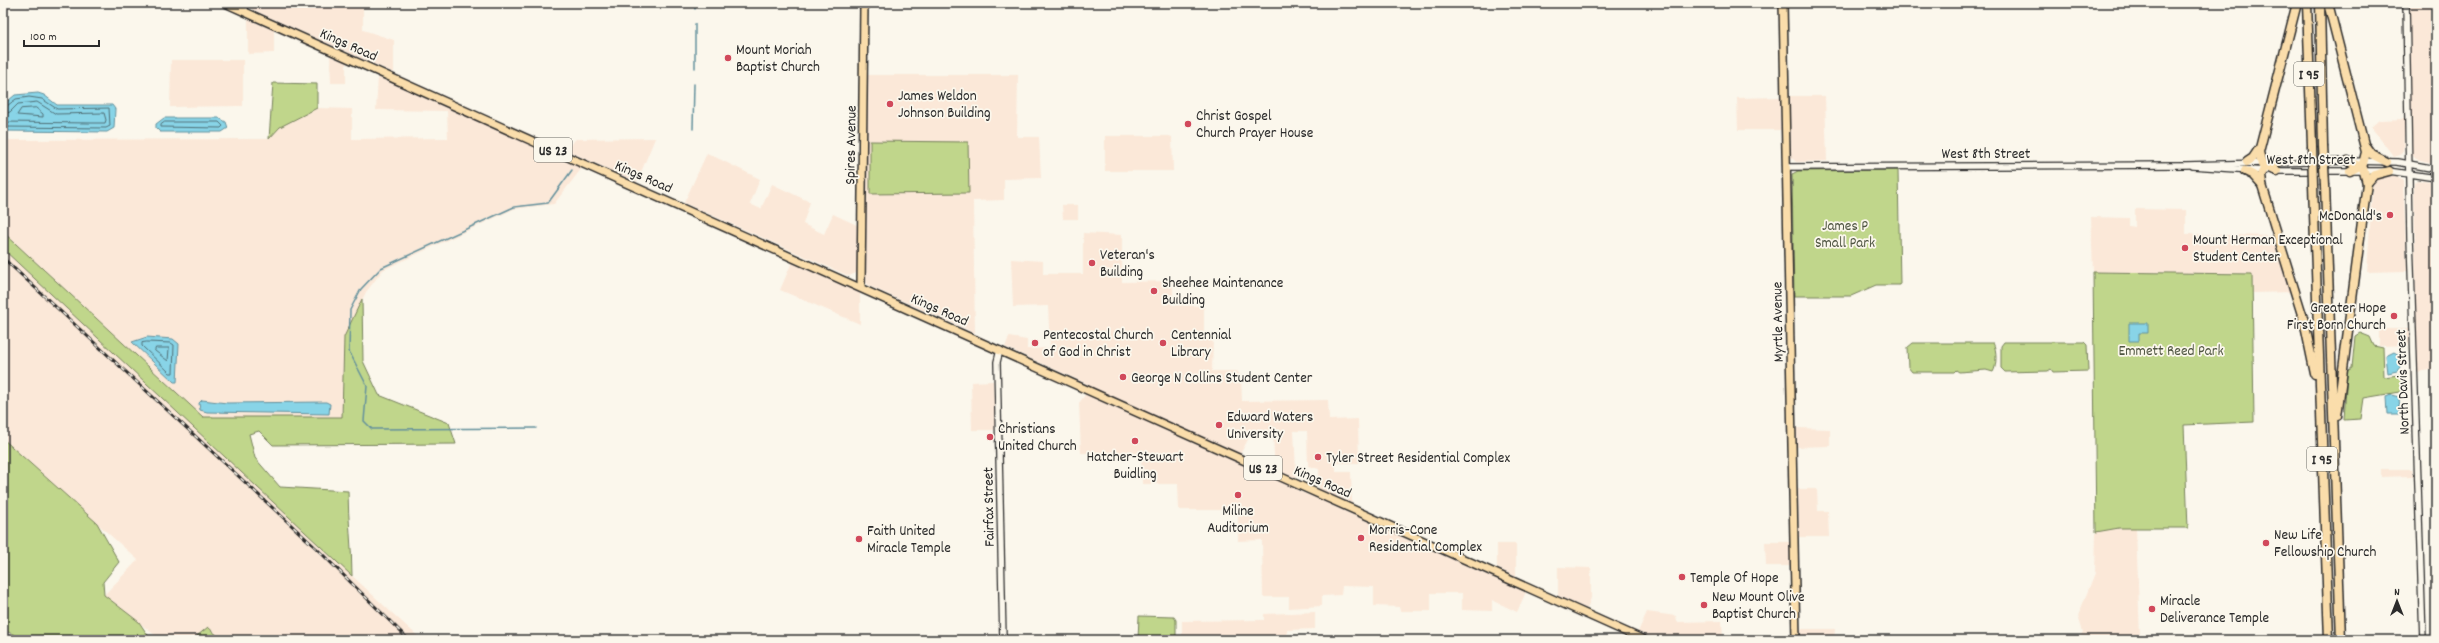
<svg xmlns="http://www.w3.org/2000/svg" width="2439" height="643" viewBox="0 0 2439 643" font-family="Dekko,sans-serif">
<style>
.built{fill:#fbe8d8;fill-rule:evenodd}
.green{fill:#c0d68b;stroke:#76805b}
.water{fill:#88d4e7;stroke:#63909c}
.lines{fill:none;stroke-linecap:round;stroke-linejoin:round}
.shore{stroke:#506f76;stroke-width:1}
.stream{stroke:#63909c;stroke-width:1.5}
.minor-casing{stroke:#2b2b2b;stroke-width:8}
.major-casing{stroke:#2b2b2b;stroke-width:10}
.highway-casing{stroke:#2b2b2b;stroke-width:11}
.minor{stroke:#fbf7ec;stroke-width:5.5}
.major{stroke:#faddab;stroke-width:7}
.highway{stroke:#faddab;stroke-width:8}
.rail-casing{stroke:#2b2b2b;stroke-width:3}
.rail{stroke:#fbf7ec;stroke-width:1.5;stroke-dasharray:4.5;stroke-linecap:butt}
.highway-bridge-casing{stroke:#2b2b2b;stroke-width:11;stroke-linecap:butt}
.highway-bridge{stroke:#faddab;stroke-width:8}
.poi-dot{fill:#d1495b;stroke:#fbf7ec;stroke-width:1.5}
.labels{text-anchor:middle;stroke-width:3.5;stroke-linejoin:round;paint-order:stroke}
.shield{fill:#fbf7ec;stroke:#696865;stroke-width:1}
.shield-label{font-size:14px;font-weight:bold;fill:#2b2b2b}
.street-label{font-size:15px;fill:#2b2b2b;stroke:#fbf7ec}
.poi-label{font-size:15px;fill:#2b2b2b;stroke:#fbf7ec;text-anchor:start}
.park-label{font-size:15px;fill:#505643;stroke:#fbf7ec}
</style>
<rect width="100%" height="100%" fill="#fbf7ec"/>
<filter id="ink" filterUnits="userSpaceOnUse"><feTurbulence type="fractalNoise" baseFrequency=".025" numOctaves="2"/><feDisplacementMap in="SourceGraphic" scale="8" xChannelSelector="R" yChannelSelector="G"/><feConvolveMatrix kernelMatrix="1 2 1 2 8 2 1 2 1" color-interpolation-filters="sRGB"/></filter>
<g filter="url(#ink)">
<g class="built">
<path d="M249,3H352L363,8V30L394,40V73L253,10Z"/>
<path d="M2408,3H2436V164L2416,159L2412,155Z"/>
<path d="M248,19L274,30V53L248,54Z"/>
<path d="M330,56L346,62V83H331Z"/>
<path d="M171,60H243V106L170,107Z"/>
<path d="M866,75H1018L1017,137H1039L1041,178L1004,179V200L973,201L975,333L869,286L866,282Z"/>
<path d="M378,77L582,168L554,204L514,209L383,270L366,292L344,337L342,417H203L3,232V140L269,139L280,127L317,108L352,109V139L448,138L447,111L376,110Z"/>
<path d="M1789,96H1825L1827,161L1796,162L1791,157Z"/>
<path d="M1780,97L1781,130H1738L1737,98Z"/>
<path d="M2405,119L2403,151L2401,154L2394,157L2371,127L2379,120Z"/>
<path d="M1105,136H1169L1172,137L1173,171H1105Z"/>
<path d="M655,138L637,182L568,151L571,144L576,139Z"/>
<path d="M707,153L760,179L750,204L761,209L772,184L810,202L803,224L824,234L833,214L859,226L858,268L856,273L849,276L684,203Z"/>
<path d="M2380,175L2396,176L2403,181L2407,271L2367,272L2373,178Z"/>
<path d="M2417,180L2436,183V369L2417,372L2414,183Z"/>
<path d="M1062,205H1078V219H1063Z"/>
<path d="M2135,209L2186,210V234L2274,236L2292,292L2252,293V274L2093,272L2091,217L2129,218V226L2135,227Z"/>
<path d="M1083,233L1122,235V282L1173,281V305L1204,306V337L1213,340L1212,371H1237L1241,376L1242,401L1328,400L1329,420L1358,419L1359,463H1336V472H1351L1352,503L1336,496L1331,505L1526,592L1517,612L1492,600V611L1462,610V593H1431V611H1400L1399,607L1374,606V587L1342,586L1341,595L1322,596V606L1289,608V597H1263L1262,540L1238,541V510H1179L1178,484H1142L1141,453H1081L1079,403L1085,395L1087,384L1005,347L1009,337L1027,340V349L1050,348L1048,306L1013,307L1011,259L1043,261V274H1083ZM1294,431H1307L1308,466L1319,469V488L1311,496L1297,490ZM1252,432H1273L1275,479L1236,462Z"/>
<path d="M3,249L392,613L422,640H222L208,627L192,640H161L104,595L138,560L3,439Z"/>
<path d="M792,262L860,293V324L780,290Z"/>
<path d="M2379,329H2409V345L2379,346Z"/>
<path d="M993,381L995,430H972L971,382Z"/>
<path d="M1796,428L1830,429V446L1797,447Z"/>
<path d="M2381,469H2412L2413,476L2381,477Z"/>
<path d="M1798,489H1817L1818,511H1828L1829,537H1799Z"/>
<path d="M2119,528H2136L2140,637L2121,638V640H2077L2083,632L2078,616L2095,573L2096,532Z"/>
<path d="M1765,542H1790V566H1766Z"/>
<path d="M1497,544H1516V577L1497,568Z"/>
<path d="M1558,567L1591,568V598L1587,609L1558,596Z"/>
<path d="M1315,612V629L1287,630V640H1182V621L1264,620V614Z"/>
<path d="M1647,612L1676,616L1677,622L1722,621L1723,639L1762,638V640H1657L1638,632Z"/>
<path d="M1800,629H1835L1834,640H1800Z"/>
</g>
<g class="green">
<path d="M273,83L317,84V108L280,127L269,139Z"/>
<path d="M870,141L968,142L969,193L870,194Z"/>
<path d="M1898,170L1900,285H1876L1851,296H1794L1792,174L1798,171Z"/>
<path d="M3,232L203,417H342L344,337L362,299L363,361L379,395L449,423L456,444L273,445L259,431L249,434L255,458L280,487L348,491C348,520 352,547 352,576L3,249Z"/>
<path d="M2093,272L2252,274L2254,422L2184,425L2188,528H2119L2096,532Z"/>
<path d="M2360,333L2370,337L2374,346L2383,348L2384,377L2405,374V391L2364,398L2361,419L2344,420L2347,371L2352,368L2355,336Z"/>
<path d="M2004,342H2084L2087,345L2088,371L2053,372L2051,369L2048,371L2005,372L2001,368V346Z"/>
<path d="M1913,343H1993C1997,349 1997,366 1993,372L1986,370L1959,372L1956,370L1954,372H1912L1908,367L1907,348Z"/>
<path d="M3,439L97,523L119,562L103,582L104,595L139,622L151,640H27L3,630Z"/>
<path d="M1139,616L1174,617L1176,620V640H1138Z"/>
<path d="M208,627L222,640H192Z"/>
</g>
<g class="water">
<path d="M38,93L44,95L57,105H112L115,109L114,128L107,132L3,131V105L15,95Z"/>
<path d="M164,118H219L226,122L228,128L222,132H160L156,128V124Z"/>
<path d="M2129,323H2148V333H2139V341H2129Z"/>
<path d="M147,337L173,339L179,344L177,382H174L132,342Z"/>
<path d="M2394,352L2399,355L2400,367L2397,371L2388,373L2386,356Z"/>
<path d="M2391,395L2399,397L2400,414H2387L2386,397Z"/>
<path d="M202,400L227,403L326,402L330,404L329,414L207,412L200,410L199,403Z"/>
</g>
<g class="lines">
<g class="shore">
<path d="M36,108L43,114V117L17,115L21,109Z"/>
<path d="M3,109L16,99L29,97L42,99L57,109L109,108L110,126L106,128L3,127"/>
<path d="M3,114L10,112L18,104L37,102L56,114L104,113L106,120L105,123H91L3,122"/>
<path d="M165,122H219L223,126L221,128L161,127V125Z"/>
<path d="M147,342L171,343L174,345L173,373H170L142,346V343Z"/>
<path d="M156,348H169L168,361L155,351Z"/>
</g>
<g class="stream">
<path d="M695,9V3"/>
<path d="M695,68V24"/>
<path d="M693,129L694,84"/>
<path d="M536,428L372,429L364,421L367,386L349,351L350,310L361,289L381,268L514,207L548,203L572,170"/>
</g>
<defs>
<g id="minor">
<path d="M245,3V12"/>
<path d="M2406,3L2410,237L2423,640"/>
<path d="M2193,166L2266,171"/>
<path d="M1786,167L2186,165L2348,161L2398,162L2436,169"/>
<path d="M2274,171H2389L2436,178"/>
<path d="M1000,350L997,362L1003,640"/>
</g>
<g id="major">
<path d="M225,3L1644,640"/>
<path d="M1783,3L1796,640"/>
<path d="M861,287L864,3"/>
</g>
<g id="highway">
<path d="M2307,3L2312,146"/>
<path d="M2320,3L2323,146"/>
<path d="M2328,3L2366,152L2363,164L2350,171"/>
<path d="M2366,147L2371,154L2387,162"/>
<path d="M2280,161L2265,167L2261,175L2262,185L2304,321L2315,374"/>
<path d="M2247,162L2253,158L2259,149"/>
<path d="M2245,171L2253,175L2262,185"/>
<path d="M2277,171L2262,165L2259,152L2297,3"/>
<path d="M2367,183L2374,175L2389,171"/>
<path d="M2313,185L2329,640"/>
<path d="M2325,185L2341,640"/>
<path d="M2337,416L2367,183L2363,168L2348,161"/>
</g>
</defs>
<use href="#minor" class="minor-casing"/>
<use href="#major" class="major-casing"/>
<use href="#highway" class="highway-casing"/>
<use href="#minor" class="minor"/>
<use href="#major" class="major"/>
<use href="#highway" class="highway"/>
<defs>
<path id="rail" d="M3,258L316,548L409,640"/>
</defs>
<use href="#rail" class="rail-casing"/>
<use href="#rail" class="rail"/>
<defs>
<g id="highway-bridge">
<path d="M2312,146L2313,185"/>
<path d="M2323,146L2325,185"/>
</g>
</defs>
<use href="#highway-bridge" class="highway-bridge-casing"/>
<use href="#highway-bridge" class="highway-bridge"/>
</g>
</g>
<g class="poi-dot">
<circle cx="728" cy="58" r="4"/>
<circle cx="890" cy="104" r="4"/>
<circle cx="1188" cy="124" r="4"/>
<circle cx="2390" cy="215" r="4"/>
<circle cx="2185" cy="248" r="4"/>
<circle cx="1092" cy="263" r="4"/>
<circle cx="1154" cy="291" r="4"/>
<circle cx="2394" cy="316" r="4"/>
<circle cx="1035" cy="343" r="4"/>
<circle cx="1163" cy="343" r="4"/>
<circle cx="1123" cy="377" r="4"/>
<circle cx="1219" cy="425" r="4"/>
<circle cx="990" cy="437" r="4"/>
<circle cx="1135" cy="441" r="4"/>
<circle cx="1318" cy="457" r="4"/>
<circle cx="1238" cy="495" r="4"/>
<circle cx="1361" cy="538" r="4"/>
<circle cx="859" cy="539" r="4"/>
<circle cx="2266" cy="543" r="4"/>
<circle cx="1682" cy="577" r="4"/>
<circle cx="1704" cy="605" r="4"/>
<circle cx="2152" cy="609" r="4"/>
</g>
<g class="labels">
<g class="shield">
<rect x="2294" y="62" width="30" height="24" rx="3"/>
<rect x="534" y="138" width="38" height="24" rx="3"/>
<rect x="2307" y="447" width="30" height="24" rx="3"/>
<rect x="1244" y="456" width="38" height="24" rx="3"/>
</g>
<g class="shield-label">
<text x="2309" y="79">I 95</text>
<text x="553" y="155">US 23</text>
<text x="2322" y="464">I 95</text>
<text x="1263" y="473">US 23</text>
</g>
<g class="street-label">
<text transform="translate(349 44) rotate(24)" y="5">Kings Road</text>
<text transform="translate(850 145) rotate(-89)" y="5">Spires Avenue</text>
<text x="1986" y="158">West 8th Street</text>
<text x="2311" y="164">West 8th Street</text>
<text transform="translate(644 176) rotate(24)" y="5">Kings Road</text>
<text transform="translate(940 309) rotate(24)" y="5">Kings Road</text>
<text transform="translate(1777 322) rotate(-91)" y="5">Myrtle Avenue</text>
<text transform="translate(2402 382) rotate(-92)" y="5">North Davis Street</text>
<text transform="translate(1323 481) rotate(24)" y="5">Kings Road</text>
<text transform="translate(988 507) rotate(-91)" y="5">Fairfax Street</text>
</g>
<g class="poi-label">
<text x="736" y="54">Mount Moriah<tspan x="736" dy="17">Baptist Church</tspan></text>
<text x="898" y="100">James Weldon<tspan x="898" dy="17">Johnson Building</tspan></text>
<text x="1196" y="120">Christ Gospel<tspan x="1196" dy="17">Church Prayer House</tspan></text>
<text x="2382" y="220" text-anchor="end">McDonald's</text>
<text x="2193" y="244">Mount Herman Exceptional<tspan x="2193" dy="17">Student Center</tspan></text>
<text x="1100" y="259">Veteran's<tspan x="1100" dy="17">Building</tspan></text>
<text x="1162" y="287">Sheehee Maintenance<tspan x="1162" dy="17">Building</tspan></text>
<text x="2386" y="312" text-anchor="end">Greater Hope<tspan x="2386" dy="17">First Born Church</tspan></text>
<text x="1043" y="339">Pentecostal Church<tspan x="1043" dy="17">of God in Christ</tspan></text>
<text x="1171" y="339">Centennial<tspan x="1171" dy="17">Library</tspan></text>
<text x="1131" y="382">George N Collins Student Center</text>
<text x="1227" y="421">Edward Waters<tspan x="1227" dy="17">University</tspan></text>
<text x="998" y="433">Christians<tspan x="998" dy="17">United Church</tspan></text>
<text x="1135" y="461" text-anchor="middle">Hatcher-Stewart<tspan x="1135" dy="17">Buidling</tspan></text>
<text x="1326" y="462">Tyler Street Residential Complex</text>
<text x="1238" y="515" text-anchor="middle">Miline<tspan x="1238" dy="17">Auditorium</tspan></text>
<text x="1369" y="534">Morris-Cone<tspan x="1369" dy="17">Residential Complex</tspan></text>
<text x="867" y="535">Faith United<tspan x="867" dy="17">Miracle Temple</tspan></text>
<text x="2274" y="539">New Life<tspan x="2274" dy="17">Fellowship Church</tspan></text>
<text x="1690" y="582">Temple Of Hope</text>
<text x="1712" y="601">New Mount Olive<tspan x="1712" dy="17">Baptist Church</tspan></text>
<text x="2160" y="605">Miracle<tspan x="2160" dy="17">Deliverance Temple</tspan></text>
</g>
<g class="park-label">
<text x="1845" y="230">James P<tspan x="1845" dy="17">Small Park</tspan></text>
<text x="2171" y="355">Emmett Reed Park</text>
</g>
</g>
<rect width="2439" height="643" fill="none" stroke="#fbf7ec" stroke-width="16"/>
<rect x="8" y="8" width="2423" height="627" fill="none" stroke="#2b2b2b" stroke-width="1.5" filter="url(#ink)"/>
<g transform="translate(2397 601)" stroke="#fbf7ec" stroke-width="3" paint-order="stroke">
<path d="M0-3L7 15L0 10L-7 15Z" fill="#2b2b2b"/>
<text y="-6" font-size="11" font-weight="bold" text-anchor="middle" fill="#2b2b2b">N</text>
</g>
<path d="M24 40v6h75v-6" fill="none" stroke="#2b2b2b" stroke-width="2"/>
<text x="30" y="40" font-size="12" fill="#2b2b2b" stroke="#fbf7ec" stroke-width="3" paint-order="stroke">100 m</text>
</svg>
